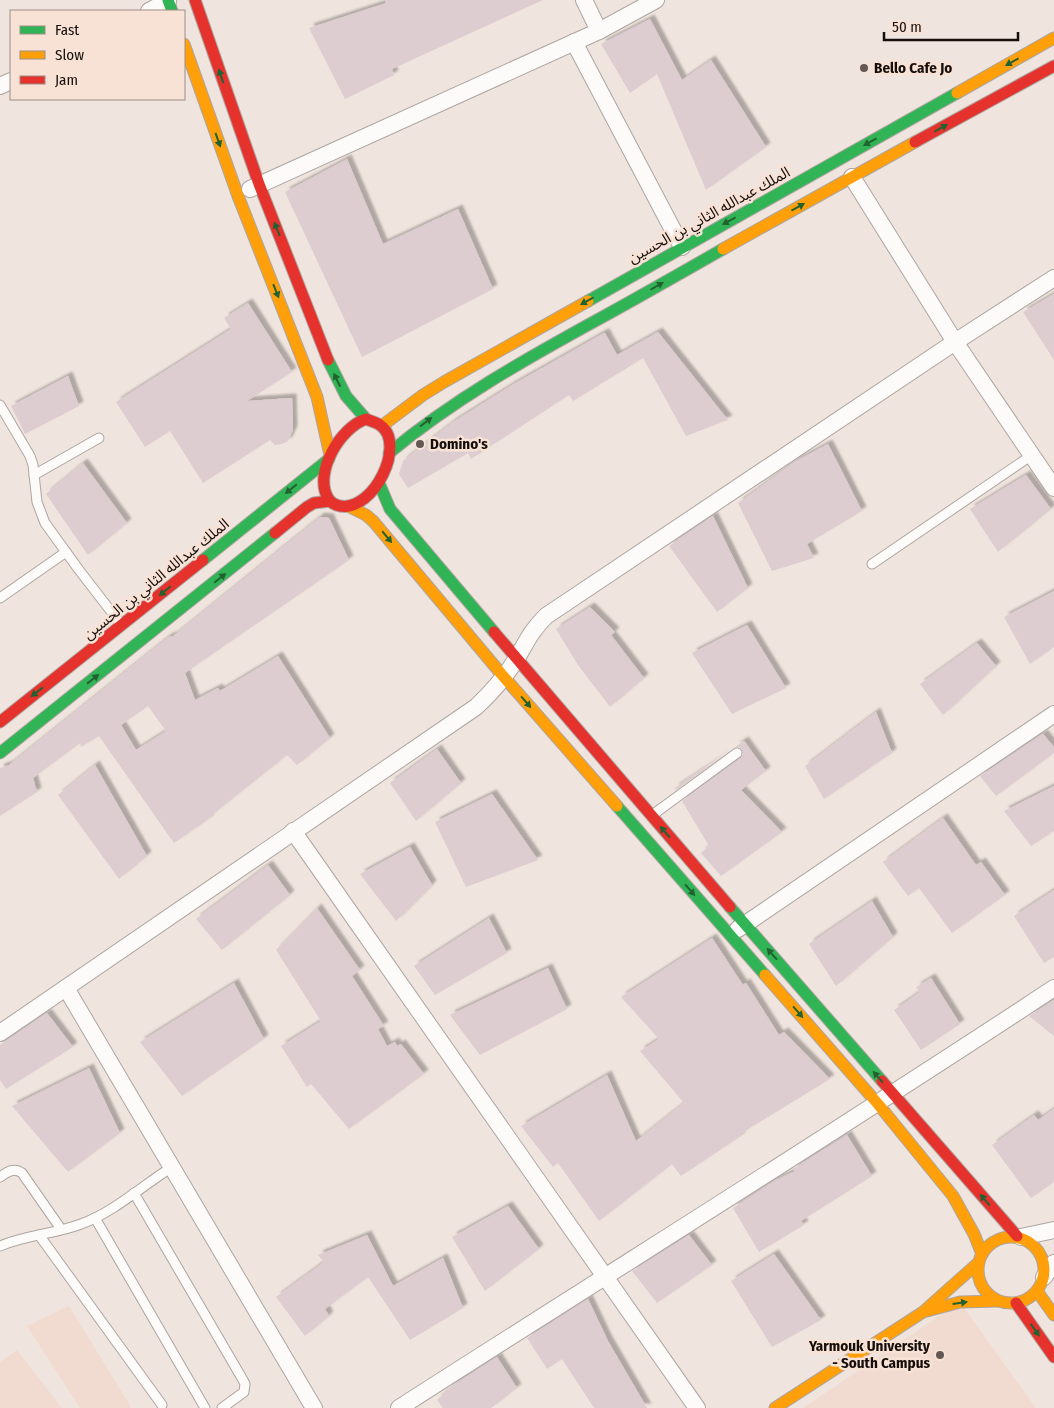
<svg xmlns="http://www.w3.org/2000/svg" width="1054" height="1408" viewBox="0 0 1054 1408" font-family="'Fira Sans Condensed','Noto Sans Arabic',sans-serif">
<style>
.built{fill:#f1dbd0}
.building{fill:#ddccd0;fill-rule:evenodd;filter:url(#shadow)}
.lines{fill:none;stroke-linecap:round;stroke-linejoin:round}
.lane-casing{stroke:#ada5a0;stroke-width:11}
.street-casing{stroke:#ada5a0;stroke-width:18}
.fast-casing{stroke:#ada5a0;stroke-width:13}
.slow-casing{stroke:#ada5a0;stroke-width:13}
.jam-casing{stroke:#ada5a0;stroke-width:13}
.lane{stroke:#fdfbfa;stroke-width:9}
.street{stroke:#fdfbfa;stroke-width:16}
.fast{stroke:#30b455;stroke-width:11}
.slow{stroke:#ff9f0a;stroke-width:11}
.jam{stroke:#e5322d;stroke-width:11}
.oneway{fill:#226130}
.poi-dot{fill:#625954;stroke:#f8e2d6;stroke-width:2}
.labels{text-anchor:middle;stroke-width:5;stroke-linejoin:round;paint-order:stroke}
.poi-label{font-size:15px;font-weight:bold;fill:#150e0a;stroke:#f8e2d6;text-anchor:start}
.street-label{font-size:15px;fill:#150e0a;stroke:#f8e2d6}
</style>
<defs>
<filter id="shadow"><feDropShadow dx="4.5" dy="-4.5" stdDeviation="1" flood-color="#0004"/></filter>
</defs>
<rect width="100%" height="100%" fill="#f0e4de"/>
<g class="built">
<path d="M960,1302L1036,1408H803Z"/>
<path d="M69,1306L131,1407L130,1408H80L27,1326Z"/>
<path d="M17,1350L62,1408H0V1362Z"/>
</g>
<g class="building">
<path d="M385,0H543L392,69L394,75L345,99L309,28L386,3Z"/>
<path d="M650,19L682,80L711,60L766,147L706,190L657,74L630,93L601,44Z"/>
<path d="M347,159L383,244L458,209L493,289L362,357L285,192Z"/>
<path d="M1054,294V360L1023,312Z"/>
<path d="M248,303L292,372L247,401L292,398L293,430L288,441L282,444L275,445L270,440L203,483L170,431L145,447L116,402L231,329L224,318Z"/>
<path d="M658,332L728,420L686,436L643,358L573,401L569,395L471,459L468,453L408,488L399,474L403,461L453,422L512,385L604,333H605L617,355Z"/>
<path d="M68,376L79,406L25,434L11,406Z"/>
<path d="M828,444L862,511L807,544L814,558L772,571L738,503L796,461Z"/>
<path d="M83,463L127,523L88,555L46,494Z"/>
<path d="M1026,475L1051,509L998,552L970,509Z"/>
<path d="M713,516L748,588L717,612L669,546Z"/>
<path d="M320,517L329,518L349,560L185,673L195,700L218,688L220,691L278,656L330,738L297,765L287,755L208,818L209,819L174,843L99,736L81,747L80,743L33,778L37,792L0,816V768L9,765L166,639L171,636L172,637ZM148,706L166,731L136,750L121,725Z"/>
<path d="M1054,591V647L1030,664L1004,617Z"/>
<path d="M590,607L615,632L611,635L644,678L610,707L578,665L556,629Z"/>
<path d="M747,625L786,688L732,714L692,653Z"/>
<path d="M977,643L996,666L943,715L920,684Z"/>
<path d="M876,712L892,753L824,799L805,766Z"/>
<path d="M1043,734L1054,747V753L996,796L980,776Z"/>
<path d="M744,741L766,771L741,790L782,832L721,876L701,853L709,846L682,801L741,758L743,755L742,750L739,747H735Z"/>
<path d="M437,749L461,783L416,821L390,783Z"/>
<path d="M726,754L676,790L675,788Z"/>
<path d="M95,765L147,856L119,879L58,795Z"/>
<path d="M1054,786V831L1031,846L1004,811Z"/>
<path d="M492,794L538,860L466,887L435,822Z"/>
<path d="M943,818L976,865L981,862L1005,895L952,933L919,888L908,896L883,862Z"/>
<path d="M410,847L432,885L396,921L360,874Z"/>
<path d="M268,865L290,895L222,950L196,919Z"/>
<path d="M1054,890V957L1044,963L1014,916Z"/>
<path d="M872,901L893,937L836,986L809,944Z"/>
<path d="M317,908L360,970L352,976L384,1026L378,1029L387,1046L395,1042L397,1046L401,1044L424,1074L349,1129L311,1084L307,1087L281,1046L321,1021L276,950Z"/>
<path d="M489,918L507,953L435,995L414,966Z"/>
<path d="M712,938L743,985L746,983L779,1035L784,1032L830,1079L740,1134L741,1136L681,1176L672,1164L599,1221L558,1163L553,1167L521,1126L607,1075L636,1141L684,1103L640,1051L659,1039L621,997Z"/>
<path d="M548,968L567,1009L480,1055L450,1015Z"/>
<path d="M931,978L960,1024L921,1050L894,1010L920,992L916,987Z"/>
<path d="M234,983L264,1039L182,1096L140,1042Z"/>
<path d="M1054,1000V1036L1029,1016Z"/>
<path d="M47,1013L73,1047L6,1089L0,1080V1045Z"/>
<path d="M89,1068L120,1133L68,1172L12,1106Z"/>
<path d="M1054,1109V1182L1031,1198L992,1145L1034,1115L1038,1120Z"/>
<path d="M847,1135L872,1176L801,1221L804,1225L759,1252L733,1208L776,1180L795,1171L793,1169Z"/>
<path d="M508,1206L539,1249L485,1291L452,1237Z"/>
<path d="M367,1235L393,1286L443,1258L463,1308L410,1340L368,1277L325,1309L329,1316L305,1336L276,1297L324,1262L318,1255Z"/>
<path d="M689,1235L712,1265L657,1303L632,1271Z"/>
<path d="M774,1254L821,1320L772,1347L731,1281Z"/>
<path d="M588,1299L608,1341L647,1408H594L562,1359L547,1369L527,1338Z"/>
<path d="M497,1357L517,1388L491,1408H443L437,1400L455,1384Z"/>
</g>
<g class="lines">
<defs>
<g id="lane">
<path d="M0,405L30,456L33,465L37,502L45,523L79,570L120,623"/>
<path d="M34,475L99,438"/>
<path d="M872,564L1032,455"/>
<path d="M0,598L66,552"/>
<path d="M651,816L737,753"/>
<path d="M0,1177C7,1172 14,1167 22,1173L61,1229"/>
<path d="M134,1193L243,1380L245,1384L244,1392L222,1408"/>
<path d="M95,1218L205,1408"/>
<path d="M39,1235L162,1405"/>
<path d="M0,1246C26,1235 55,1234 81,1224C114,1212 142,1186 172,1167"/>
</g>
<g id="street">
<path d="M584,0L599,31"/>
<path d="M149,11L168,1"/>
<path d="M574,42L682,247"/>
<path d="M0,86L11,81"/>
<path d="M852,177L955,342L1054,488"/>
<path d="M250,189L599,31L656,0"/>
<path d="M293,831L697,1408"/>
<path d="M738,929L1054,714"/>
<path d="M66,988L314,1408"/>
<path d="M0,1033L476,707C491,693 506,676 517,658C527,641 531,631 546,616L955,342L1054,278"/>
<path d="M1021,1237L1054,1230"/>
<path d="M1044,1277L1054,1263"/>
<path d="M399,1408C617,1268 838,1131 1054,988"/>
</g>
<g id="fast">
<path d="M168,0L172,11"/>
<path d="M588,301L957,93"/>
<path d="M328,360L346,396L366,419"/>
<path d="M389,453C453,400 524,360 597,320C639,297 681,273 723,249"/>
<path d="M379,483L390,509L494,632"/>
<path d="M203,560L329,459"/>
<path d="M0,753L275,533"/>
<path d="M617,806L765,975"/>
<path d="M730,907L882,1081"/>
</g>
<g id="slow">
<path d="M184,44L238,196L317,397L330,455"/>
<path d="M957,93L1054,38"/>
<path d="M723,249L915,142"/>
<path d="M383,425L423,395L444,382L588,301"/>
<path d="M350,507L366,515L373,521L503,676L617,806"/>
<path d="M765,975L878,1104L953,1196L974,1234L982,1254"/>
<circle cx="1011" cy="1270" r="33"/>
<path d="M1037,1291L1054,1315"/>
<path d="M927,1311L960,1302L999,1301"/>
<path d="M775,1408L923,1312L978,1263"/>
</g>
<g id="jam">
<path d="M195,0L259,184L328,360"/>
<path d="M915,142L1054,66"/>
<path d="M366,419C370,421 376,422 380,425C407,443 374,512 340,506C335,505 330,502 328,498C313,472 341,427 366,419Z"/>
<path d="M275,533L307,507L314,503L330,501"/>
<path d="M494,632L730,907"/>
<path d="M0,722L203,560"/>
<path d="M882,1081L1017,1236"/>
<path d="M1016,1303L1054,1357"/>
</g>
</defs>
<use href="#lane" class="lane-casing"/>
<use href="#street" class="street-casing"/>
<use href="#fast" class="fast-casing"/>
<use href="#slow" class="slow-casing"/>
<use href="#jam" class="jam-casing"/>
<use href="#lane" class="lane"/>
<use href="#street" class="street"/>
<use href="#fast" class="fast"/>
<use href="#slow" class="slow"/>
<use href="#jam" class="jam"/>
</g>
<defs><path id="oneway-solid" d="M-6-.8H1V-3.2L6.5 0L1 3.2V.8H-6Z" transform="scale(1.25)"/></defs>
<g class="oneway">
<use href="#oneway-solid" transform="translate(1012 62) rotate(151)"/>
<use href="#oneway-solid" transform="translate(221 76) rotate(-109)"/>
<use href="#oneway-solid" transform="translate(941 128) rotate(-29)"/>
<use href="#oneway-solid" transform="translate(218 140) rotate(70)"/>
<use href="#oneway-solid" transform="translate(870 142) rotate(151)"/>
<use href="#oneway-solid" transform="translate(798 207) rotate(-29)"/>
<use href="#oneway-solid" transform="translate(729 221) rotate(151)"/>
<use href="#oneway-solid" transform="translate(277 229) rotate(-112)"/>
<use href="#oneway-solid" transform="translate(657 286) rotate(-30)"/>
<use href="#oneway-solid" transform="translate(276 291) rotate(68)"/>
<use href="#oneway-solid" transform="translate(587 301) rotate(151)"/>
<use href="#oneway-solid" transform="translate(337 380) rotate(-116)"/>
<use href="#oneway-solid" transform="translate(426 422) rotate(-37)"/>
<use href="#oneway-solid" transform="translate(291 489) rotate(141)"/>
<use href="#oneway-solid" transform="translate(387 537) rotate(50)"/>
<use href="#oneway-solid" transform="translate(220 578) rotate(-39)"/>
<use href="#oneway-solid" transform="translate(165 591) rotate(141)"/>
<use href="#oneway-solid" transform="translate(93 679) rotate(-38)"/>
<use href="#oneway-solid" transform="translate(37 692) rotate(142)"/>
<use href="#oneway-solid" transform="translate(526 702) rotate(49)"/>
<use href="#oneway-solid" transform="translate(665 832) rotate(-131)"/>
<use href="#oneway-solid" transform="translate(690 890) rotate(49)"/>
<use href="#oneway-solid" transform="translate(772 954) rotate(-131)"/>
<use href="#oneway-solid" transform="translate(798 1012) rotate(49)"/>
<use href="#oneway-solid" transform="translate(878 1077) rotate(-131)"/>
<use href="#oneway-solid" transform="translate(985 1200) rotate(-131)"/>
<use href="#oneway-solid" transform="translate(960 1303) rotate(-8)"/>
<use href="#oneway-solid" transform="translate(1035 1330) rotate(55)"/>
</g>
<g class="poi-dot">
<circle cx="864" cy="68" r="5"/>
<circle cx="420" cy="444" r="5"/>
<circle cx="940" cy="1355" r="5"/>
</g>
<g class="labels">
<g class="poi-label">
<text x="874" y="73">Bello Cafe Jo</text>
<text x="430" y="449">Domino's</text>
<text x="930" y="1351" text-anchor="end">Yarmouk University<tspan x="930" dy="17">- South Campus</tspan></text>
</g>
<g class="street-label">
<text transform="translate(709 215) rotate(-29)" y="5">الملك عبدالله الثاني بن الحسين</text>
<text transform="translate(156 579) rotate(-39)" y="5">الملك عبدالله الثاني بن الحسين</text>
</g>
</g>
<rect x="10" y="10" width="175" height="90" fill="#f8e2d6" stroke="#9d8d84"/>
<rect x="20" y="26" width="25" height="8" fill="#30b455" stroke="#9d8d84"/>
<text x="55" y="35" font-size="15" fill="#150e0a">Fast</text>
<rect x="20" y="51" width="25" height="8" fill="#ff9f0a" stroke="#9d8d84"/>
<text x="55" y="60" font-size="15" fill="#150e0a">Slow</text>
<rect x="20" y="76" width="25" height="8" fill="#e5322d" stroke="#9d8d84"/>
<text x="55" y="85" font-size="15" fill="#150e0a">Jam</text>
<path d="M884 32v8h134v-8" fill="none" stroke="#150e0a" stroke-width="2.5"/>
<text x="892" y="32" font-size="15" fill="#150e0a" stroke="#f8e2d6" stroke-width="4" paint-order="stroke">50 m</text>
</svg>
